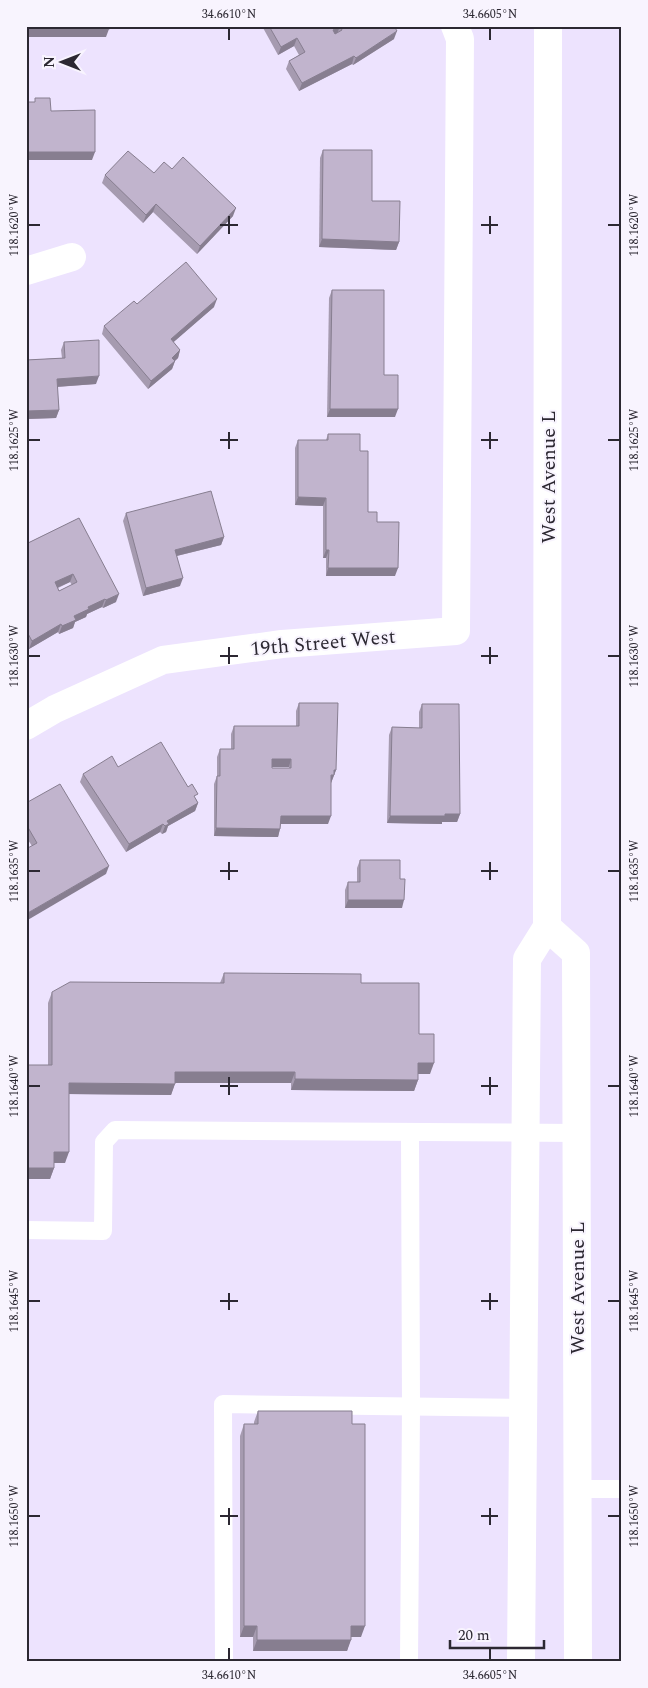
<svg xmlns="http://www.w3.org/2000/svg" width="648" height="1688" viewBox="0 0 648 1688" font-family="Spectral,serif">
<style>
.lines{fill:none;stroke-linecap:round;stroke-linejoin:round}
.lane{stroke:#fff;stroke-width:18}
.street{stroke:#fff;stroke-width:28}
.primary{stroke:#fff;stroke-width:28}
.wall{fill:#a69bb0;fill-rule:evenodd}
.shaded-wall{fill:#877e90}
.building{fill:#c1b4cd;stroke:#877e90;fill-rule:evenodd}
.ticks{fill:none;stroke:#2c2832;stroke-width:2}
.labels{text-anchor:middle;stroke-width:4;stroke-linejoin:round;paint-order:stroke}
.street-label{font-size:20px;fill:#2c2832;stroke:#f8f4fe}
.neatline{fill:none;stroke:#2c2832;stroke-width:2}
.ticks-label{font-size:12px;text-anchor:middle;fill:#2c2832}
</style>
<rect width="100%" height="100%" fill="#ede3fe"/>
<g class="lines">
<g class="lane">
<path d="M26,1230L103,1231L104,1142L115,1130L576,1133"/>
<path d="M577,1489H622"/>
<path d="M224,1662L223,1404L523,1408"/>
<path d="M409,1662L411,1407L410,1133"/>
</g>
<g class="street">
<path d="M26,271L72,257"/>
<path d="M26,726L55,709L163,660L282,644L456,631L460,39L455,26"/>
</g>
<g class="primary">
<path d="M547,927L576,953L578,1662"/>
<path d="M521,1662L527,959L547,927L548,26"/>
</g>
</g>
<g class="wall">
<path d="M262,26H345L394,39L353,65L352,64L299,91L286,69L289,61L299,55L294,46L278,55Z"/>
<path d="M323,150L372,201L399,242L396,250L319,247L320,158Z"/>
<path d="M172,169L233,216L197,254L153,212L143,223L102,183L105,175L154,173Z"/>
<path d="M332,290L384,375L395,417H327L329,298Z"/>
<path d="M137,304L214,307L173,342L180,350L178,358L175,361L172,369L148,389L102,334L104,326Z"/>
<path d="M64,342L96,384L57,387L59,410L56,418L26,419V360L62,358L61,350Z"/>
<path d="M328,434L360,451L368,512L377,522L395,576H326V558H323V506L295,505V448L298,440H326Z"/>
<path d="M126,513L224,537L221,545L177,556L180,586L143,596L123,521Z"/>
<path d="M79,518L116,602L103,608L102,607L87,614L86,617L75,622L73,628L59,634L58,632L29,649L26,644V544ZM70,582L72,585L59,591L58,588Z"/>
<path d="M299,703L336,770L331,783L328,824H281L278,837L214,836V784L217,776V757L220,749H231V734L234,726H296V711ZM272,767H289V768H272Z"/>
<path d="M422,704L460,814L457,822H442V824L387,823L389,735L392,727L419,728V712Z"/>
<path d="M118,767L196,799L198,803L195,811L168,826L166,832L162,834L160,832L126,852L80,782L83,774Z"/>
<path d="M26,803L106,874L32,846L26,837Z"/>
<path d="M360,860L400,879L402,908H345V890L348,882H357V868Z"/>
<path d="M224,973L361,983L419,1034L430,1074H418V1080L414,1091L291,1090V1083H175L171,1095L69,1094L65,1163H54V1168L50,1179H26V1065H48V1003L52,992L220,983Z"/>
<path d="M258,1411L352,1424L361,1637H351L347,1651H253V1637H240V1436L244,1424H254V1422Z"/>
</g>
<g class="shaded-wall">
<path d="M340,26L337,34L330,38L333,30Z"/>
<path d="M26,29H109L106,37H26Z"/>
<path d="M397,31L394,39L353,65L356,58Z"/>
<path d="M297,38L294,46L278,55L281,47Z"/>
<path d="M354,56L352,64L299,91L302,83Z"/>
<path d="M26,152H95L92,160H26Z"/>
<path d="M156,204L153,212L143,223L146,215Z"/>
<path d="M236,208L233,216L197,254L200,246Z"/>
<path d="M322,239L399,242L396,250L319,247Z"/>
<path d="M217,299L214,307L168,347L171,339Z"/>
<path d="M180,350L178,358L169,366L172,358Z"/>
<path d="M175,361L172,369L148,389L151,381Z"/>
<path d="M99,376L96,384L54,387L57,379Z"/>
<path d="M330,409H398L395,417H327Z"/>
<path d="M59,410L56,418L26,419V411Z"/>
<path d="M298,497L326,498L323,506L295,505Z"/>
<path d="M224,537L221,545L172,557L175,550Z"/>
<path d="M326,550H329L326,558H323Z"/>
<path d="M328,568H398L395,576H326Z"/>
<path d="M73,574L70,582L52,590L55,582Z"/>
<path d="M183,578L180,586L143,596L146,588Z"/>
<path d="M119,594L116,602L103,608L106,600Z"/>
<path d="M105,599L102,607L87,614L86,617L75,622L73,628L59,634L62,626L74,616L88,607Z"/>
<path d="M61,624L58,632L29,649L32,641Z"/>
<path d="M272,759H291L289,767H269Z"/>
<path d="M334,770H336L333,778L331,783H328Z"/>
<path d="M198,803L195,811L168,826L166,832L162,834L167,821Z"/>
<path d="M445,814H460L457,822H442V824L387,823L390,816Z"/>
<path d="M281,816H331L328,824H278Z"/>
<path d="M163,824L160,832L126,852L129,844Z"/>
<path d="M216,828L280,829L278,837L214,836Z"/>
<path d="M109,866L106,874L26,921V914Z"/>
<path d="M348,900H404L402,908H345Z"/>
<path d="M418,1063H434L430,1074H414Z"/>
<path d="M175,1072H295L291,1083H171Z"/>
<path d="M295,1079L418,1080L414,1091L291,1090Z"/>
<path d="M69,1083L175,1084L171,1095L65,1094Z"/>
<path d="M54,1152H69L65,1163H50Z"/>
<path d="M26,1168H54L50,1179H26Z"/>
<path d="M244,1626H257L253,1637H240Z"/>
<path d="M351,1626H365L361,1637H347Z"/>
<path d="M257,1640H351L347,1651H253Z"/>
</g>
<g class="building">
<rect x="26" y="26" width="83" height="3"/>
<path d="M269,26H340L333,30L335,34L342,30L340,26H345L346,27L347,26H394L397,31L356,58L354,56L302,83L289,61L305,52L297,38L281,47Z"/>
<path d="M35,98H50L51,111L95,110V152H26V182V102H35Z"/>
<path d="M323,150H372V201H400L399,242L322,239Z"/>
<path d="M128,151L154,173L164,162L172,169L183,157L236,208L200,246L156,204L146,215L105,175Z"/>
<path d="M186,262L217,299L171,339L180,350L172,358L175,361L151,381L104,326L134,301L137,304Z"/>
<path d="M332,290H384V375H398V409H330Z"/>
<path d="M99,340V376L57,379L59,410L26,411V360L65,358L64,342Z"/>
<path d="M328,434H360V451H368V512H377V522H399L398,568H328L329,550H326V498L298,497V440H328Z"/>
<path d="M211,491L224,537L175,550L183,578L146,588L126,513Z"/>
<path d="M79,518L119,594L106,600L105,599L88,607L89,609L74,616L76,620L62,626L61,624L32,641L26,630V544ZM73,574L77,582L59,591L55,582Z"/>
<path d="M299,703H338L336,770H334V775H331V816H281L280,829L216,828L217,776H220V749H234V726H299ZM272,759H291V768H272Z"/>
<path d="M422,704H459L460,814H445V816H390L392,727L422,728Z"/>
<path d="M161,742L188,787L192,784L198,794L194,796L198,803L167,821L169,824L165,826L163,824L129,844L83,774L112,756L118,767Z"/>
<path d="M60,784L109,866L26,914V849L37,843L26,824V803Z"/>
<path d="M360,860H400V879H405L404,900H348V882H360Z"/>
<path d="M224,973L361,974V983H419V1034H434V1063H418V1080L295,1079V1072H175V1084L69,1083V1152H54V1168H26V1065H52V992L70,982L224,983Z"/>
<path d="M258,1411H352V1424H365V1626H351V1640H257V1626H244V1424H258Z"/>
</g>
<path class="ticks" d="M229,28V40M490,28V40M229,216V234M490,216V234M28,225H40M220,225H238M481,225H498M608,225H620M229,432V449M490,432V449M28,440H40M220,440H238M481,440H498M608,440H620M229,647V664M490,647V664M28,656H40M220,656H238M481,656H498M608,656H620M229,862V880M490,862V880M28,871H40M220,871H238M481,871H498M608,871H620M229,1077V1095M490,1077V1095M28,1086H40M220,1086H238M481,1086H498M608,1086H620M229,1293V1310M490,1293V1310M28,1301H40M220,1301H238M481,1301H498M608,1301H620M229,1508V1525M490,1508V1525M28,1516H40M220,1516H238M481,1516H498M608,1516H620M229,1648V1660M490,1648V1660"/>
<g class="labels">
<g class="street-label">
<text transform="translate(548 477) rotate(-90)" y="7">West Avenue L</text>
<text transform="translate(323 642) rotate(-5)" y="7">19th Street West</text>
<text transform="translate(577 1288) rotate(-90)" y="7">West Avenue L</text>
</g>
</g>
<rect width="648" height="1688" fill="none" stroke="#f8f4fe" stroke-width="55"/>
<g transform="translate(62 62) rotate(270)" stroke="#f8f4fe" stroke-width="4" paint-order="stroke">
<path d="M0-4L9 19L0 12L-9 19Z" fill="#2c2832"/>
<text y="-8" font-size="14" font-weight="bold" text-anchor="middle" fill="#2c2832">N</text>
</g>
<path d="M450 1640v8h94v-8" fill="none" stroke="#2c2832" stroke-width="2.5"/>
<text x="458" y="1640" font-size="15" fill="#2c2832" stroke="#f8f4fe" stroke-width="4" paint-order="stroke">20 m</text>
<rect x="28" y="28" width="592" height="1632" class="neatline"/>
<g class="ticks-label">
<text x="229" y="18">34.6610°N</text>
<text x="490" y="18">34.6605°N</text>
<text transform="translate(634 225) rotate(-90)" y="4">118.1620°W</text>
<text transform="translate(14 225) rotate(-90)" y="4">118.1620°W</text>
<text transform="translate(634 440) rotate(-90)" y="4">118.1625°W</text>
<text transform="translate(14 440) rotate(-90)" y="4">118.1625°W</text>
<text transform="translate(634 656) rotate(-90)" y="4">118.1630°W</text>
<text transform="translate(14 656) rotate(-90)" y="4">118.1630°W</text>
<text transform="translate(634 871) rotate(-90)" y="4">118.1635°W</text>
<text transform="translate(14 871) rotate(-90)" y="4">118.1635°W</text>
<text transform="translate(634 1086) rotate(-90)" y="4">118.1640°W</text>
<text transform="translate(14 1086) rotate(-90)" y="4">118.1640°W</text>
<text transform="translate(634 1301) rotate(-90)" y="4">118.1645°W</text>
<text transform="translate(14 1301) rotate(-90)" y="4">118.1645°W</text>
<text transform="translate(634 1516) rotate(-90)" y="4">118.1650°W</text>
<text transform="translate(14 1516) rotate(-90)" y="4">118.1650°W</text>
<text x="229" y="1679">34.6610°N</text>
<text x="490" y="1679">34.6605°N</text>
</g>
</svg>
